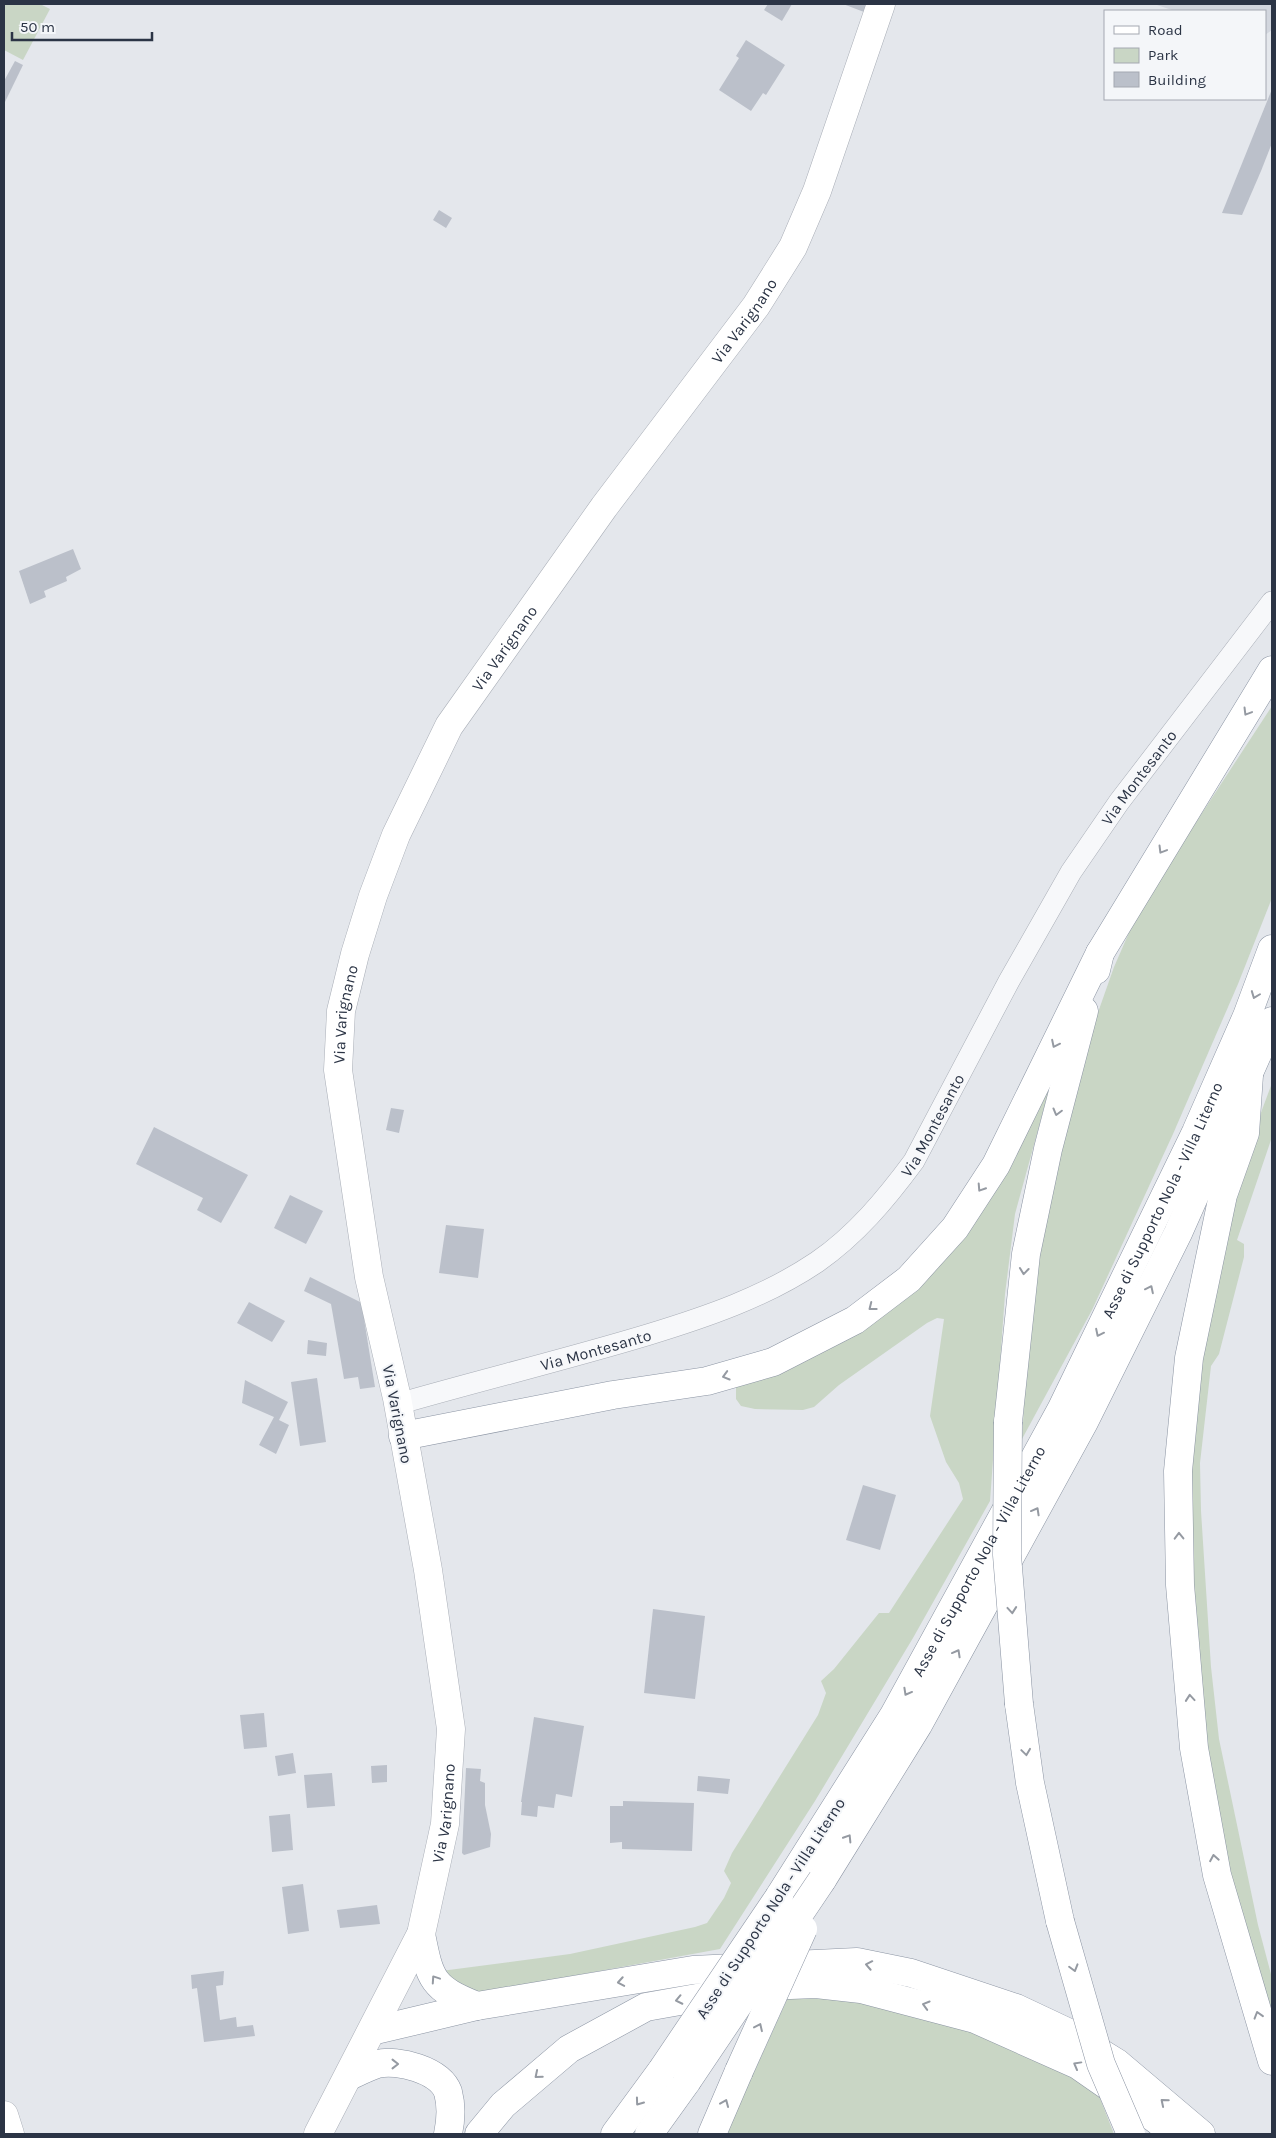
<svg xmlns="http://www.w3.org/2000/svg" width="1276" height="2138" viewBox="0 0 1276 2138" font-family="Karla,sans-serif">
<style>
.built{fill:#d2d6de}
.green{fill:#c9d6c5}
.building{fill:#bbc0ca}
.lines{fill:none;stroke-linecap:round;stroke-linejoin:round}
.street-casing{stroke:#a9aeb7;stroke-width:22}
.secondary-casing{stroke:#a9aeb7;stroke-width:29}
.highway-casing{stroke:#8b94a3;stroke-width:29}
.street{stroke:#f7f8fa;stroke-width:21}
.secondary{stroke:#fff;stroke-width:28}
.highway{stroke:#fff;stroke-width:28}
.highway-bridge-casing{stroke:#8b94a3;stroke-width:29;stroke-linecap:butt}
.highway-bridge{stroke:#fff;stroke-width:28}
.oneway{stroke:#959aa2}
.labels{text-anchor:middle;stroke-width:4;stroke-linejoin:round;paint-order:stroke}
.street-label{font-size:16px;fill:#2b3445;stroke:#f4f6f9}
</style>
<rect width="100%" height="100%" fill="#e4e7ec"/>
<path class="built" d="M1154,4H1272V30L1265,35V11H1175Z"/>
<g class="green">
<path d="M4,4H40L50,9L23,60L4,50Z"/>
<path d="M1272,706V898L1238,984L1173,1134L1092,1310L1022,1439L1028,1337L1037,1266L1055,1168L1089,1038L1114,967L1131,928L1170,862Z"/>
<path d="M1052,1079L1015,1214L1005,1294L990,1501L913,1638L815,1801L720,1949L480,1993L465,1991L441,1971L570,1954L695,1927L707,1923L724,1898L731,1883L724,1871L732,1853L818,1715L826,1693L821,1681L834,1669L879,1613H889L963,1499L959,1483L946,1462L930,1416L944,1319L937,1318L927,1323L839,1385L814,1407L803,1410L755,1409L741,1406L736,1399V1387L871,1319Z"/>
<path d="M1272,1083V1137L1237,1240L1244,1244V1257L1219,1354L1211,1366L1200,1463L1201,1511L1211,1667L1219,1739L1258,1925L1272,1978V2029L1225,1860L1190,1639L1191,1415L1234,1185Z"/>
<path d="M790,1993L857,1998L975,2029L1096,2088L1114,2134H726Z"/>
</g>
<g class="building">
<path d="M768,4H792L782,21L764,10Z"/>
<path d="M843,4H867L864,12Z"/>
<path d="M746,40L785,65L766,95L763,93L751,111L719,90L739,58L736,56Z"/>
<path d="M15,61L23,65L4,104V81Z"/>
<path d="M1272,89V143L1261,171L1242,215L1222,213Z"/>
<path d="M439,210L452,218L446,228L433,220Z"/>
<path d="M73,549L81,569L66,577L67,581L44,591L46,597L30,604L19,571Z"/>
<path d="M391,1108L404,1110L399,1133L386,1130Z"/>
<path d="M154,1127L248,1175L221,1223L197,1210L203,1198L136,1164Z"/>
<path d="M290,1195L323,1211L306,1244L274,1228Z"/>
<path d="M446,1225L484,1229L478,1278L439,1273Z"/>
<path d="M310,1277L366,1305L364,1319L375,1387L360,1389L358,1377L344,1379L331,1304L304,1291Z"/>
<path d="M249,1302L285,1321L272,1342L237,1323Z"/>
<path d="M308,1340L327,1343L326,1356L307,1354Z"/>
<path d="M317,1378L326,1442L300,1446L291,1382Z"/>
<path d="M245,1380L288,1402L279,1420L289,1425L276,1454L259,1445L274,1417L242,1403Z"/>
<path d="M863,1485L896,1495L880,1550L846,1540Z"/>
<path d="M653,1609L705,1616L695,1699L644,1693Z"/>
<path d="M264,1713L267,1747L244,1749L240,1715Z"/>
<path d="M534,1717L584,1726L572,1797L556,1794L554,1808L538,1806L537,1817L521,1815L522,1802H521Z"/>
<path d="M293,1753L296,1773L278,1776L275,1756Z"/>
<path d="M387,1765V1782L372,1783L371,1766Z"/>
<path d="M466,1768L481,1769L480,1781L485,1783V1805L491,1834L490,1847L464,1855L462,1853Z"/>
<path d="M332,1773L335,1806L307,1808L304,1775Z"/>
<path d="M698,1776L730,1779L728,1794L697,1791Z"/>
<path d="M623,1801L694,1803L692,1851L622,1849V1842L610,1843V1806H623Z"/>
<path d="M290,1814L293,1850L272,1852L269,1816Z"/>
<path d="M303,1884L309,1931L288,1934L282,1887Z"/>
<path d="M377,1905L380,1924L340,1928L337,1910Z"/>
<path d="M224,1971L223,1985L216,1986L220,2020L236,2017L237,2027L253,2025L255,2036L204,2042L197,1988L192,1989L191,1975Z"/>
</g>
<g class="lines">
<defs>
<g id="street">
<path id="s1" d="M398,1404C481,1380 564,1360 647,1335C706,1317 765,1297 817,1262C856,1235 886,1199 914,1161L1009,981L1071,872L1119,802L1272,602"/>
</g>
<g id="secondary">
<path d="M4,2115L10,2134"/>
<path id="s2" d="M318,2134L421,1934L445,1824L451,1729L428,1570L397,1398L369,1277L338,1070L341,1011L355,954L373,896L396,835L449,726L604,507L756,306L793,247L817,191L881,4"/>
</g>
<g id="highway">
<path d="M1096,970L1100,953L1272,670"/>
<path d="M1249,1075L1245,1133L1223,1195L1189,1358L1178,1471L1180,1585L1194,1748L1217,1875L1272,2061"/>
<path d="M1008,1422L1026,1254L1048,1149L1084,1011"/>
<path d="M403,1436L613,1395L707,1381L773,1362L855,1320L909,1279L955,1228L996,1165L1100,953"/>
<path d="M1019,1704L1030,1783L1060,1921"/>
<path d="M822,1880L918,1725L1084,1422L1178,1233L1272,1021"/>
<path id="s3" d="M779,1897L894,1715L1061,1410L1196,1132L1247,1016L1272,949"/>
<path d="M421,1934C430,1980 432,1988 477,2006L693,1970L857,1962L911,1973L1016,2008L1067,2032L1117,2063L1201,2134"/>
<path d="M372,2031L477,2006"/>
<path d="M349,2076C358,2072 368,2067 377,2064C398,2059 440,2070 448,2092C452,2107 451,2120 448,2134"/>
<path d="M479,2134L503,2105L569,2049L646,2007L764,1986L816,1984L861,1989L975,2019L1078,2065L1157,2120L1173,2134"/>
<path d="M615,2134L662,2070"/>
<path d="M649,2134L687,2081"/>
<path d="M712,2134L739,2071"/>
</g>
</defs>
<use href="#street" class="street-casing"/>
<use href="#secondary" class="secondary-casing"/>
<use href="#highway" class="highway-casing"/>
<use href="#street" class="street"/>
<use href="#secondary" class="secondary"/>
<use href="#highway" class="highway"/>
<defs>
<g id="highway-bridge">
<path d="M1008,1422L1007,1555L1019,1704"/>
<path d="M1060,1921L1101,2064L1131,2134"/>
<path d="M662,2070L779,1897"/>
<path d="M739,2071L803,1929"/>
<path d="M687,2081L822,1880"/>
</g>
</defs>
<use href="#highway-bridge" class="highway-bridge-casing"/>
<use href="#highway-bridge" class="highway-bridge"/>
</g>
<defs><path id="oneway-chevron" d="M-2-3.5L2.5 0L-2 3.5" fill="none" stroke-width="1.6" stroke-linecap="round" stroke-linejoin="round" transform="scale(1.25)"/></defs>
<g class="oneway">
<use href="#oneway-chevron" transform="translate(1247 712) rotate(121)"/>
<use href="#oneway-chevron" transform="translate(1162 850) rotate(121)"/>
<use href="#oneway-chevron" transform="translate(1255 995) rotate(111)"/>
<use href="#oneway-chevron" transform="translate(1055 1044) rotate(116)"/>
<use href="#oneway-chevron" transform="translate(1057 1112) rotate(105)"/>
<use href="#oneway-chevron" transform="translate(981 1188) rotate(123)"/>
<use href="#oneway-chevron" transform="translate(1024 1271) rotate(96)"/>
<use href="#oneway-chevron" transform="translate(1150 1289) rotate(-64)"/>
<use href="#oneway-chevron" transform="translate(872 1307) rotate(142)"/>
<use href="#oneway-chevron" transform="translate(1099 1333) rotate(116)"/>
<use href="#oneway-chevron" transform="translate(726 1376) rotate(164)"/>
<use href="#oneway-chevron" transform="translate(1036 1511) rotate(-61)"/>
<use href="#oneway-chevron" transform="translate(1179 1536) rotate(-91)"/>
<use href="#oneway-chevron" transform="translate(1012 1610) rotate(85)"/>
<use href="#oneway-chevron" transform="translate(957 1653) rotate(-61)"/>
<use href="#oneway-chevron" transform="translate(907 1692) rotate(119)"/>
<use href="#oneway-chevron" transform="translate(1190 1698) rotate(-95)"/>
<use href="#oneway-chevron" transform="translate(1026 1752) rotate(82)"/>
<use href="#oneway-chevron" transform="translate(848 1838) rotate(-58)"/>
<use href="#oneway-chevron" transform="translate(1214 1858) rotate(-100)"/>
<use href="#oneway-chevron" transform="translate(869 1965) rotate(-169)"/>
<use href="#oneway-chevron" transform="translate(1074 1968) rotate(74)"/>
<use href="#oneway-chevron" transform="translate(435 1979) rotate(-124)"/>
<use href="#oneway-chevron" transform="translate(621 1982) rotate(170)"/>
<use href="#oneway-chevron" transform="translate(679 2000) rotate(168)"/>
<use href="#oneway-chevron" transform="translate(926 2005) rotate(-164)"/>
<use href="#oneway-chevron" transform="translate(1258 2015) rotate(-107)"/>
<use href="#oneway-chevron" transform="translate(759 2027) rotate(-65)"/>
<use href="#oneway-chevron" transform="translate(395 2064)"/>
<use href="#oneway-chevron" transform="translate(1077 2065) rotate(-151)"/>
<use href="#oneway-chevron" transform="translate(538 2075) rotate(140)"/>
<use href="#oneway-chevron" transform="translate(639 2102) rotate(126)"/>
<use href="#oneway-chevron" transform="translate(1164 2102) rotate(-140)"/>
<use href="#oneway-chevron" transform="translate(725 2103) rotate(-67)"/>
</g>
<g class="labels">
<g class="street-label">
<text dy="6" stroke="none"><textPath href="#s2" startOffset="1968">Via Varignano</textPath></text>
<text dy="6" stroke="none"><textPath href="#s2" startOffset="1562">Via Varignano</textPath></text>
<text dy="6" stroke="none"><textPath href="#s1" startOffset="1030">Via Montesanto</textPath></text>
<text dy="6" stroke="none"><textPath href="#s2" startOffset="1158">Via Varignano</textPath></text>
<text dy="6" stroke="none"><textPath href="#s1" startOffset="625">Via Montesanto</textPath></text>
<text dy="6" stroke="none"><textPath href="#s3" startOffset="796">Asse di Supporto Nola - Villa Literno</textPath></text>
<text dy="6" stroke="none"><textPath href="#s1" startOffset="205">Via Montesanto</textPath></text>
<text transform="translate(398 1414) rotate(79)" y="6">Via Varignano</text>
<text dy="6" stroke="none"><textPath href="#s3" startOffset="391">Asse di Supporto Nola - Villa Literno</textPath></text>
<text dy="6" stroke="none"><textPath href="#s2" startOffset="348">Via Varignano</textPath></text>
<text transform="translate(770 1908) rotate(-57)" y="6">Asse di Supporto Nola - Villa Literno</text>
</g>
</g>
<rect width="1276" height="2138" fill="none" stroke="#2b3445" stroke-width="10"/>
<rect x="1104" y="10" width="162" height="90" fill="#f4f6f9" stroke="#a4a8b1"/>
<rect x="1114" y="26" width="25" height="8" fill="#ffffff" stroke="#a4a8b1"/>
<text x="1148" y="35" font-size="15" fill="#2b3445">Road</text>
<rect x="1114" y="48" width="25" height="15" fill="#c9d6c5" stroke="#a4a8b1"/>
<text x="1148" y="60" font-size="15" fill="#2b3445">Park</text>
<rect x="1114" y="72" width="25" height="15" fill="#bbc0ca" stroke="#a4a8b1"/>
<text x="1148" y="85" font-size="15" fill="#2b3445">Building</text>
<path d="M12 32v8h140v-8" fill="none" stroke="#2b3445" stroke-width="2.5"/>
<text x="20" y="32" font-size="15" fill="#2b3445" stroke="#f4f6f9" stroke-width="4" paint-order="stroke">50 m</text>
</svg>
